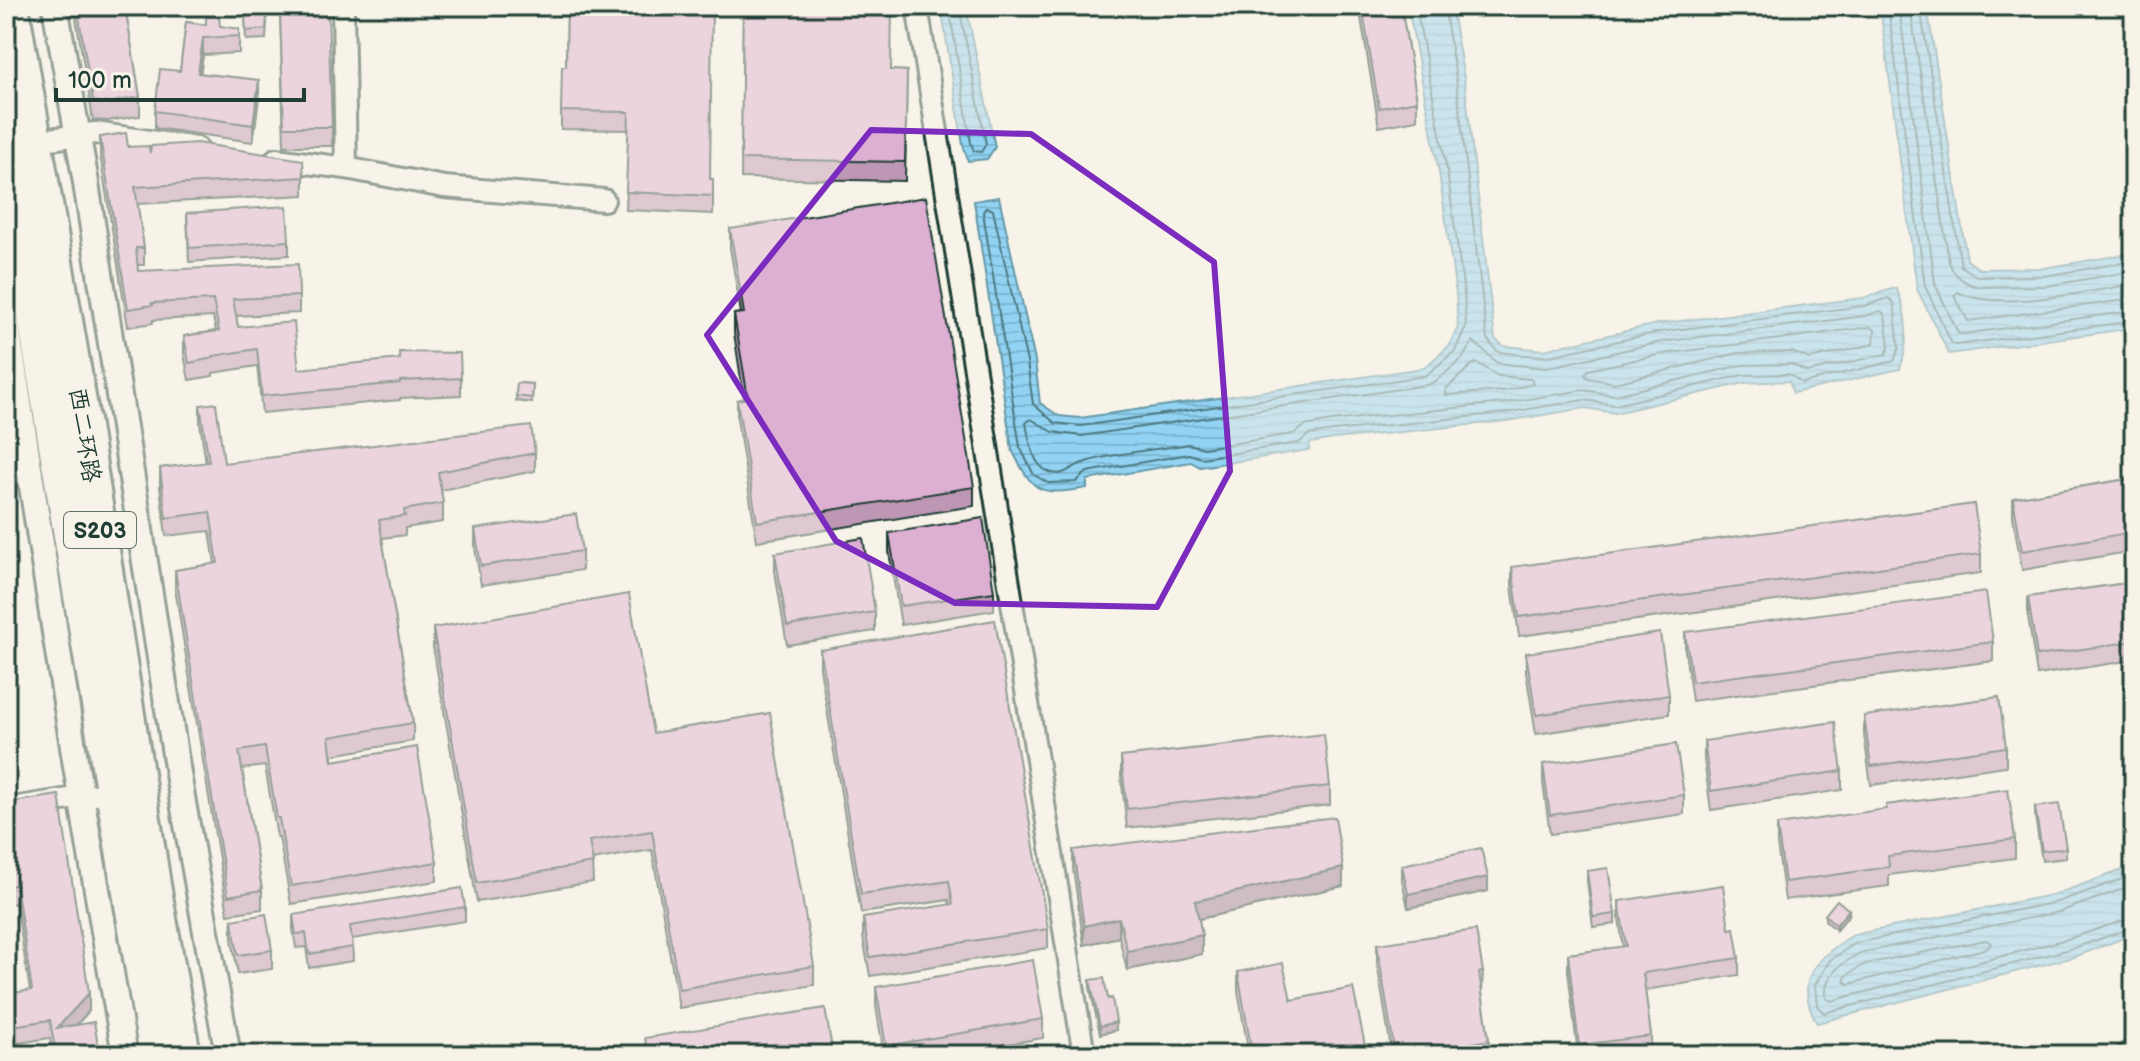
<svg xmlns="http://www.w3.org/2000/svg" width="2140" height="1061" viewBox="0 0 2140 1061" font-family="'Balsamiq Sans','LXGW WenKai TC',sans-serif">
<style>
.water{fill:url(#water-rules);stroke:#6497a7;stroke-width:2}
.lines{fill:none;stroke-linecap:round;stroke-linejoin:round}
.shore{stroke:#4d7980;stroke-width:2}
.minor-casing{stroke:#1f3d34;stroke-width:26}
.tertiary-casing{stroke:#1f3d34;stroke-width:30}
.primary-casing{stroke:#1f3d34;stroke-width:38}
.minor{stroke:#f7f3e8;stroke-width:20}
.tertiary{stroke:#f7f3e8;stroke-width:24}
.primary{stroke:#f7f3e8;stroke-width:32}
.wall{fill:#be97b5;stroke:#1f3d34;stroke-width:2}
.shaded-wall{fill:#9b7b94;stroke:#1f3d34;stroke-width:2}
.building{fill:#ddb0d3;stroke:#1f3d34;stroke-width:2}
.marked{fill:none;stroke:#7b2cbf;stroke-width:6;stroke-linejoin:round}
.labels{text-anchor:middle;stroke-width:8;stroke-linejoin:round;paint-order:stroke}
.shield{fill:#f7f3e8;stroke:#60746a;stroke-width:2}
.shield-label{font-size:22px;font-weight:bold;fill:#1f3d34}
.street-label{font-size:24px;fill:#1f3d34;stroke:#f7f3e8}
</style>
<defs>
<pattern id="water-rules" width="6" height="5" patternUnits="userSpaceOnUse" patternTransform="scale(2)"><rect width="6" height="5" fill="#92d3f3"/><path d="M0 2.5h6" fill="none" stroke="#7db6d1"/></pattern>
</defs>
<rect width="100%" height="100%" fill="#f7f3e8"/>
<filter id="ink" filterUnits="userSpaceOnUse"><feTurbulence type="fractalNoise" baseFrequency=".0125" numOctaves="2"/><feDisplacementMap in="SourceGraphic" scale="16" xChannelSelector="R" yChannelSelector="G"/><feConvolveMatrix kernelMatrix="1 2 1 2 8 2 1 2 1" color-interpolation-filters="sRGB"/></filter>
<g filter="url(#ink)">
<g class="water">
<path d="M941,6H966L995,147L987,159L968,161L963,145Z"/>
<path d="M1408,6H1451L1464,78L1495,339L1504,346L1544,350L1657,324L1863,298L1896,288C1908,312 1909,344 1900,369L1793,393L1789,381L1744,383L1615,413L1585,408L1507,421L1334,439L1310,443L1309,450L1200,467L1191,462L1087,480V488C1038,496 1034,493 1012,450L974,201L999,197L1035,361L1040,403L1059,416L1080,418L1424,368L1449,346L1458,327L1456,294L1439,172Z"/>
<path d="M1880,6H1927L1967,260L1979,269L2044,268L2134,253V328L1949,354L1917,289Z"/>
<path d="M2134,866V934L2077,956L1817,1023C1792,979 1817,958 1853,935L2056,894Z"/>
</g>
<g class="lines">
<g class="shore">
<path d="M949,6L971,143L974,151L981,152L986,144L959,6"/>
<path d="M1416,6L1447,171L1464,293L1466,326L1455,351L1425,376L1081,426L1055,423L1033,404L1027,362L993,210L986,207L983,212L1020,447L1034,475L1048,483L1076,482L1087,472L1189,454L1202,458L1299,443L1308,435L1333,431L1505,413L1584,400L1615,405L1743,375L1789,374L1802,383L1894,361L1899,348L1894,303L1889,298L1864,306L1659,332L1545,357L1498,352L1487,339L1456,79L1444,6"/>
<path d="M1888,6L1925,286L1952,344L1956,345L2134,321"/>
<path d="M1899,6L1935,284L1958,333L1962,334L2134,311"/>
<path d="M1910,6L1949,262C1953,275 1966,285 1980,287L2046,286L2134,271"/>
<path d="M1920,6L1961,266L1978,277L2044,276L2134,261"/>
<path d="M2134,284C2091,291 1997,312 1958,292L1954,295L1968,321L2134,299"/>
<path d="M1881,311L1885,315L1889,347L1886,354L1807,372L1791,364L1742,365L1615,395L1583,390L1504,403L1331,421L1305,426L1293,434L1204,448L1188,444C1157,450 1111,453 1083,463C1070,467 1065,478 1049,472C1032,466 1029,438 1026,423L1031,419L1053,432L1081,436L1427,385L1436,381L1462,359L1473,341L1497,363L1545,368L1661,342L1865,316Z"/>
<path d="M1871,327L1875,330L1874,344L1810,359L1792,352L1738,353L1615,383L1588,378L1585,375L1588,370L1663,354Z"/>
<path d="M1473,364L1477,363L1498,376L1531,379L1533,384L1503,391L1446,395V389Z"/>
<path d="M2134,875L2057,902L1856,943L1830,960L1815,985L1817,1006L1824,1013L2074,948L2134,927"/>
<path d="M2134,885L2059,912L1860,953C1842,963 1823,975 1826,998L1831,1001L2071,938L2134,917"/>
<path d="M1986,940L1991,943L1988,948L1849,984L1844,981L1847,975L1865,964Z"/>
</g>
<defs>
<g id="minor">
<path d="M917,6L1084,1055"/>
<path d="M35,141L95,133L197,148"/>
<path d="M276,159L346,168L343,8"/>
<path d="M346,168L444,187L604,200"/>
<path d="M6,809L113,792"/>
</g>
<g id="tertiary">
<path d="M55,6L85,177L179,780L228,1055"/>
<path d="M6,321L76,766L125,1055"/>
<path d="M2129,1055L2134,1054"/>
</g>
<g id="primary">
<path d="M12,6L83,420L154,885L184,1055"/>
<path d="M6,148L156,1055"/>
</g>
</defs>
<use href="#minor" class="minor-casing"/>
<use href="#tertiary" class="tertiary-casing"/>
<use href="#primary" class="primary-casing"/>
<use href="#minor" class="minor"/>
<use href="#tertiary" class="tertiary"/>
<use href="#primary" class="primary"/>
</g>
<g class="wall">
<path d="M74,6H125L140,97V116L107,121L93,120Z"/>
<path d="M567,6L711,179H713V214L626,210L629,130L561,129V111L566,66Z"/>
<path d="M743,6L891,70L907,71L905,181L741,178Z"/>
<path d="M1359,6H1401L1417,101V120L1379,127Z"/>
<path d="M280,13L332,127V146H284Z"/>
<path d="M245,16L267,23L266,39L246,40Z"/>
<path d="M186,22L239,29V53L203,55L200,74L259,97L253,142L155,128V111L180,71Z"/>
<path d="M100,137L150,153L304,177V195L137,204L144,248V265H137L138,271L299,296V313L236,316L238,327L299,369L461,378V395L400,398V400L262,413L257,366L213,373V376L189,380L184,354V336L216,331L213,317L153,320V323L128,327L100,155Z"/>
<path d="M187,213L289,241V255L189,262Z"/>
<path d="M730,229L974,487V506L757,541L737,419V400L744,399L734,333V314L741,313L730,248Z"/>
<path d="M517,383L533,384L532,403L516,401Z"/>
<path d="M200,405L224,463L535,453V471L441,490L443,503V522L405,528V535L382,538L413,723V741L332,755V761L437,862V881L291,904L279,837H277L265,766L242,769L262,890V909L228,914L175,589V570L215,564L210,531L166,536L160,487V468L206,463L200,423Z"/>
<path d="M2134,478V551L2022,570L2013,517V498Z"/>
<path d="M475,529L582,551V570L481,585L475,548Z"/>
<path d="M889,533L994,592V610L901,625L889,552Z"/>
<path d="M775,553L875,612V631L787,645L775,572Z"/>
<path d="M1981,554V573L1519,636L1512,586V567Z"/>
<path d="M2134,582V660L2037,675L2028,616V597Z"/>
<path d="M433,628L653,733L814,966V985L679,1008L652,850L592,860L593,882L477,902L433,647Z"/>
<path d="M1685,632L1993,642V661L1692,701L1685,651Z"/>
<path d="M820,650L1048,929V948L870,976L863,937V918L950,905L949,900L861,913L820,668Z"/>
<path d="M1526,653L1669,695V714L1536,734L1526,672Z"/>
<path d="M1864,716L2006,747V766L1871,785L1864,735Z"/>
<path d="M1704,741L1842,771V790L1711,810L1704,760Z"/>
<path d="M1121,757L1330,786V805L1127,828L1121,776Z"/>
<path d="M1543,764L1684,795V814L1550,834L1543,783Z"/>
<path d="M6,803L89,1011L77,1024L100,1055H52L50,1038L6,1045V994L30,991L16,903L6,905Z"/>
<path d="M2035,807L2066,848V858L2042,861L2035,817Z"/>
<path d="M1777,825L2015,839V858L1889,875V886L1785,900L1777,844Z"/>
<path d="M1073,850L1343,886L1199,919L1202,954L1127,970L1119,937L1084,945L1073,869Z"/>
<path d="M1402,865L1488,891L1408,908L1402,880Z"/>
<path d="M1587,871L1615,914V924L1593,927L1587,881Z"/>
<path d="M1619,901L1729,929L1739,958V975L1645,990L1651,1036V1053L1636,1055H1578L1568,971V954L1623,947L1619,918Z"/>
<path d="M465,907V921L352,939L353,961L309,968L306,947L296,948L293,929V915Z"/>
<path d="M1825,915H1849L1836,930L1825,920Z"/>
<path d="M232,920L272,950V969L238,974L232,939Z"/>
<path d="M1377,944L1483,972L1482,992L1489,1040V1055H1392L1377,963Z"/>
<path d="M1238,972L1291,1000L1367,1055H1249L1238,991Z"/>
<path d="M1090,980L1116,1030L1100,1034L1090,988Z"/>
<path d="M876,987L1043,1019V1038L943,1055H884L876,1006Z"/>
</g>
<g class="shaded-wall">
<path d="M203,38V55L198,90V73Z"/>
<path d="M259,80V97L253,142V125Z"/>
<path d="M1343,868V886L1195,920V901Z"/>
<path d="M1488,877V891L1408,908V894Z"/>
<path d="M1849,910V915L1836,930V925Z"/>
<path d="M1119,918V937L1084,945V926Z"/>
<path d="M1202,935V954L1127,970V951Z"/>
<path d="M89,993V1011L57,1046V1028Z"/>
<path d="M1116,1022V1030L1100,1034V1026Z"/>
<path d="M1277,1047V1055H1252V1053Z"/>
</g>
<g class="building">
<path d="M77,6H125L140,97L107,103L93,101Z"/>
<path d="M567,6H712L710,179H713V196L626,192L629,112L561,111L562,66H566Z"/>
<path d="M743,6H892L891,70L907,71L905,162L741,159Z"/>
<path d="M1362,6H1401L1417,101L1379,108Z"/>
<path d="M328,12L332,127H284L280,13Z"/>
<path d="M267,14L266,29L246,31L245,16Z"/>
<path d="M206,17H219L220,26L239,29V36L203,38L198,73L259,80L253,125L155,111L160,69L180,71L186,22L206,25Z"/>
<path d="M126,133L128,147L149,146L150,153L151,146L197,143L303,160L304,177L135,187L144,248H136L138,271L298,264L299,296L233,299L238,327L294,322L299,369L400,359L399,352L460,353L461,378L400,381V383L262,396L257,349L213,356V358L189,363L184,336L219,331L213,300L152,303L153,305L128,309L100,137Z"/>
<path d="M926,197L974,487L757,522L737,400L748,398L734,314L744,313L730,229Z"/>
<path d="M287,206L289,241L189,248L187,213Z"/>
<path d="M517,383L533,384L532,398L516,396Z"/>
<path d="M216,403L224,463L531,426L535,453L438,472L443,503L404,510L405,516L379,520L413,723L329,737L332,761L417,747L437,862L291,886L279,818H277L265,747L239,751L262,890L228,896L175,570L218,563L210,512L166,518L160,468L209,462L200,405Z"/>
<path d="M2134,478V532L2022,551L2013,498Z"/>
<path d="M1974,504L1981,554L1519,617L1512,567Z"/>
<path d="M576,514L582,551L481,566L475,529Z"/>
<path d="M983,518L994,592L901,606L889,533Z"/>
<path d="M863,538L875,612L787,626L775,553Z"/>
<path d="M2134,582V641L2037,656L2028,597Z"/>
<path d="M1986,592L1993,642L1692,682L1685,632Z"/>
<path d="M629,594L653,733L770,713L814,966L679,989L652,831L589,841L593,863L477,883L433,628Z"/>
<path d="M995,620L1048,929L870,957L863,918L953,904L949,881L861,894L820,650Z"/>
<path d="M1660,633L1669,695L1536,715L1526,653Z"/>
<path d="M1999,697L2006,747L1871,766L1864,716Z"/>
<path d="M1835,722L1842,771L1711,791L1704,741Z"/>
<path d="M1324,734L1330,786L1127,809L1121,757Z"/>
<path d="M1676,744L1684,795L1550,815L1543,764Z"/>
<path d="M2008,789L2015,839L1888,856L1889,867L1785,882L1777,825L1886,809V805Z"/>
<path d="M59,795L89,993L57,1028L94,1022L100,1055H56L50,1020L6,1027V994L32,990L16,885L6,887V803Z"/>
<path d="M2059,804L2066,848L2042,851L2035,807Z"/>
<path d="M1335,817L1343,868L1195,901L1202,935L1127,951L1119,918L1084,926L1073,850Z"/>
<path d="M1481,848L1488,877L1408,894L1402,865Z"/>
<path d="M1608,868L1615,914L1593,917L1587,871Z"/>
<path d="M1723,885L1729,929L1734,928L1739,958L1643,973L1651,1036L1579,1045L1568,954L1626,946L1619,901Z"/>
<path d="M462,888L465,907L350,926L353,947L309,954L306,933L296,934L293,915Z"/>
<path d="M1837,900L1849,910L1836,925L1825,915Z"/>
<path d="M266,914L272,950L238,955L232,920Z"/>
<path d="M1476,930L1483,972L1479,973L1489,1040L1467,1044L1469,1055H1395L1377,944Z"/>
<path d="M1033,960L1043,1019L886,1046L876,987Z"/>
<path d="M1283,963L1291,1000L1353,988L1367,1055H1278L1277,1047L1252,1053L1238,972Z"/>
<path d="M1104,978L1108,999L1112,998L1116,1022L1100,1026L1090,980Z"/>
<path d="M825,1008L833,1055H648L645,1038Z"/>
<path d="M1571,1047L1573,1055H1519Z"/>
</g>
</g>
<path d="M0 0H2140V1061H0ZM871,130L1031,134L1214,262L1230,471L1157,607L955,603L836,541L707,335Z" fill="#f7f3e8" fill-opacity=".55" fill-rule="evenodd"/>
<path class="marked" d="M871,130L1031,134L1214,262L1230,471L1157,607L955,603L836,541L707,335Z"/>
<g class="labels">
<rect class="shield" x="64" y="512" width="72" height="36" rx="6"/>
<g class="shield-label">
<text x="100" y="538">S203</text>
</g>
<g class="street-label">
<text transform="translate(85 435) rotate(81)" y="8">西二环路</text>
</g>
</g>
<rect width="2140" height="1061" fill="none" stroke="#f7f3e8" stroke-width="32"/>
<rect x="16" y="16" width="2108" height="1029" fill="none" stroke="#1f3d34" stroke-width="3" filter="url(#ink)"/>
<path d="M56 88v12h248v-12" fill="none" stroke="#1f3d34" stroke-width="4"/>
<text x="68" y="88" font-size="24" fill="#1f3d34" stroke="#f7f3e8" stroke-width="6" paint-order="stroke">100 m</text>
</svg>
